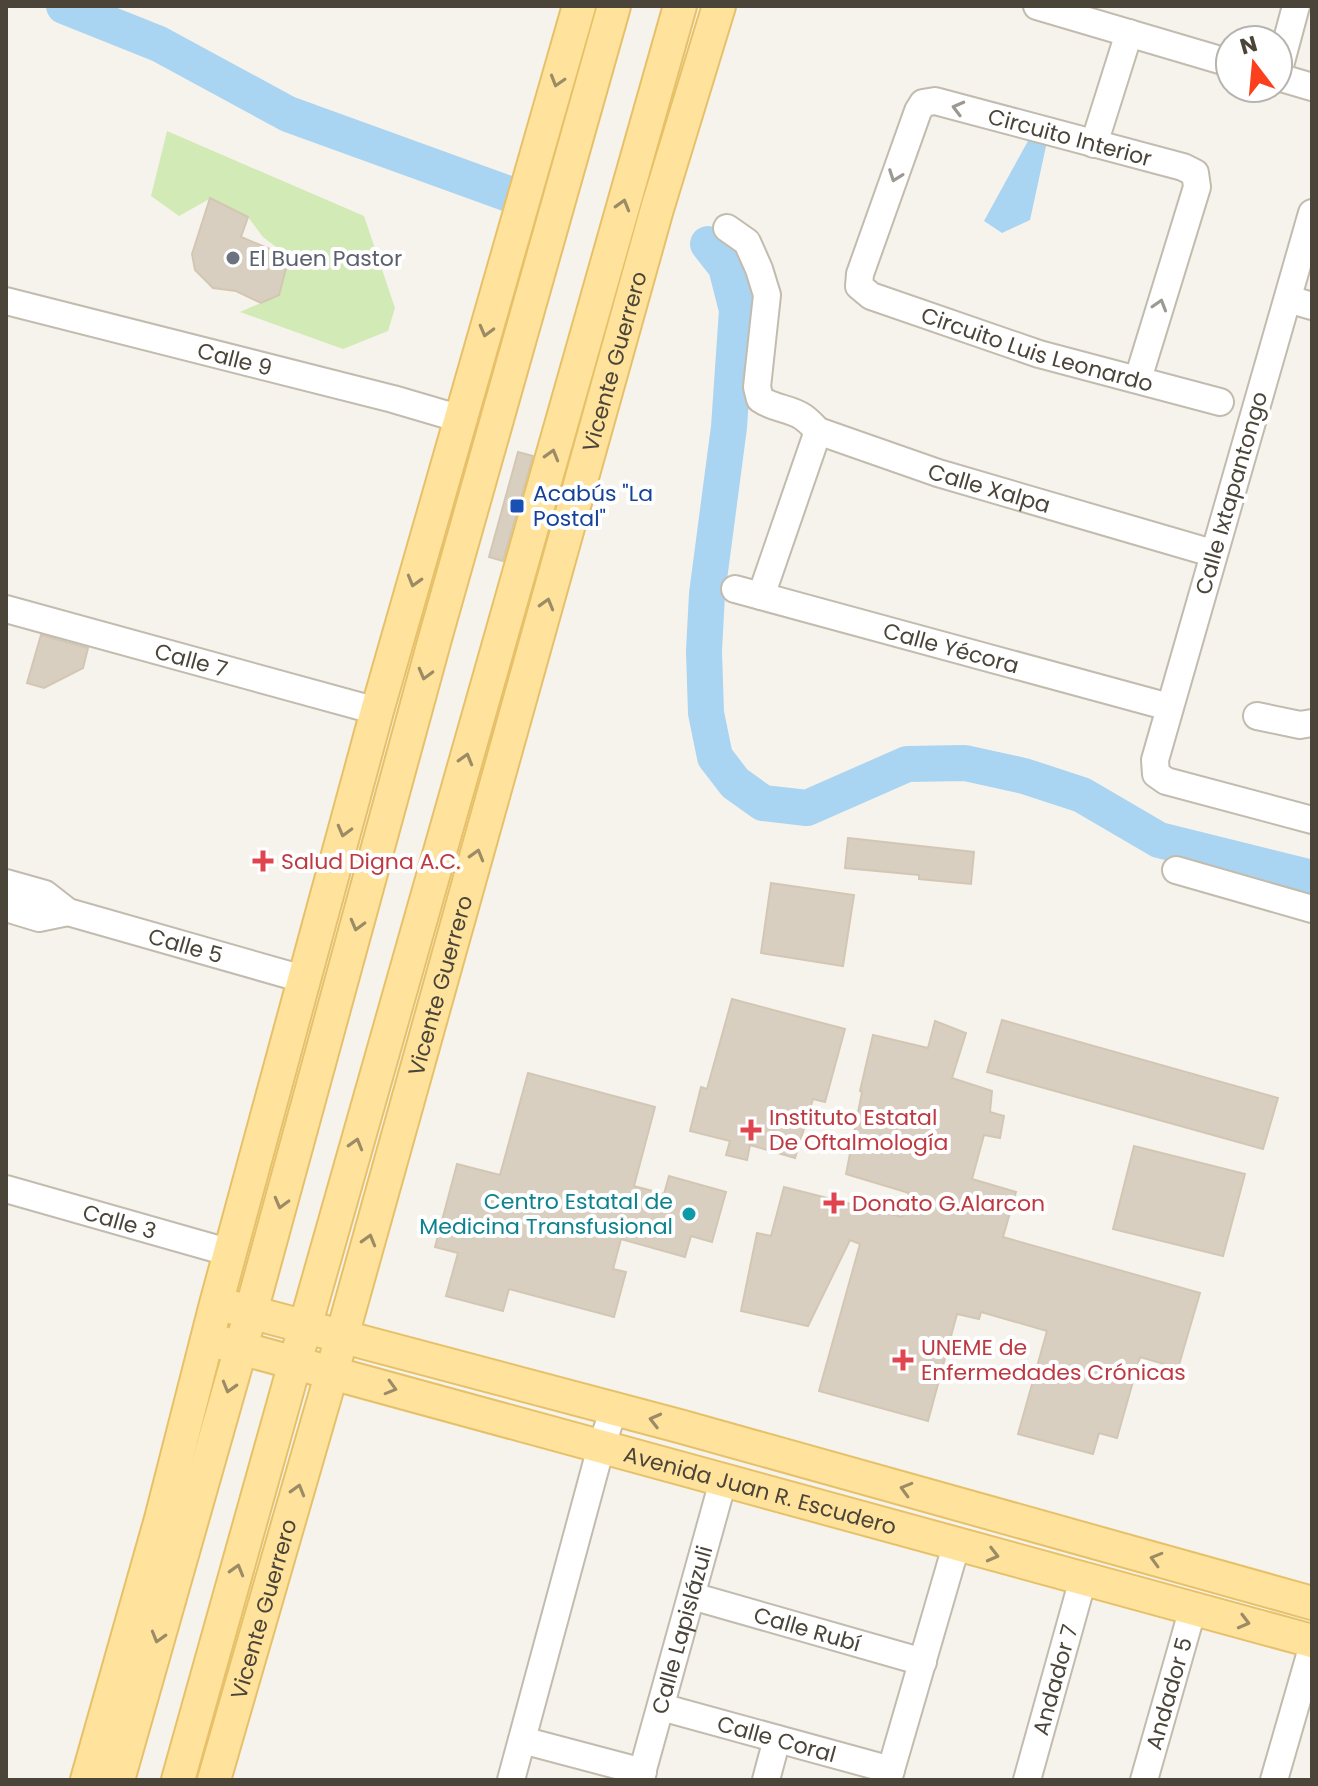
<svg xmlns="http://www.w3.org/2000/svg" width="1318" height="1786" viewBox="0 0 1318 1786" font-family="Poppins,sans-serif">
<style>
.green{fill:#d2eab5}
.water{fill:#a9d4f2}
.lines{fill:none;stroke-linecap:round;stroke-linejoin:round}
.river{stroke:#a9d4f2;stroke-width:36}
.building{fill:#d8cfc1;stroke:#d3c7b4;stroke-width:2}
.minor-casing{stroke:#c2bbae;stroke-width:30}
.major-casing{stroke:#e6c16a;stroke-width:36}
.minor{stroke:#fff;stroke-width:26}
.major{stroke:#ffe39c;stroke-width:32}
.oneway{stroke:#9c8c66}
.oneway2{stroke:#9c9892}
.worship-dot{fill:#6b7280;stroke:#fff;stroke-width:3}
.transit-dot{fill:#1a4fb4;stroke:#fff;stroke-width:3}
.health-dot{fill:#e0444e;stroke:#fff;stroke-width:3}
.culture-dot{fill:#0f9aa8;stroke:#fff;stroke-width:3}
.labels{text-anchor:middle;stroke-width:8;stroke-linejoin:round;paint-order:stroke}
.street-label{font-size:22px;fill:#4b4439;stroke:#fff}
.worship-label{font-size:22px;fill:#5b616d;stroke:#fff;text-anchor:start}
.transit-label{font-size:22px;fill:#164399;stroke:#fff;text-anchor:start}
.health-label{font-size:22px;fill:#be3a42;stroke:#fff;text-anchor:start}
.culture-label{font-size:22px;fill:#0d838f;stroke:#fff;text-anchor:end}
</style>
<rect width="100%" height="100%" fill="#f6f3ec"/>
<path class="green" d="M167,131L364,216L395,308L388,331L343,349L240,312L279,295L289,257L263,237L248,217L211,198L179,216L151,196Z"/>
<path class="water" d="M1034,130L1048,137L1030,220L1002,233L984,221Z"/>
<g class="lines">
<g class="river">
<path d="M64,6L159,44L288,114L506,193"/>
<path d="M708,244L726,267L737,310L729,427L707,594L704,651L706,713L715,757L735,783L763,803L807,808L907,764L965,763L1024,776L1082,795L1159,840L1312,878"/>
</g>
</g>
<g class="building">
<path d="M210,198L248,217L241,237L289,257L279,295L261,303L236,291L213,288L195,270L192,254Z"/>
<path d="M518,452L533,456L503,561L489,557Z"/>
<path d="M41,635L88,648L83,668L44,688L27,683Z"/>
<path d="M848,838L974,852L971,884L919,879V875L845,868Z"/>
<path d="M771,883L854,895L843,966L761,953Z"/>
<path d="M732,999L845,1029L825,1102L813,1099L795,1158L750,1145L747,1160L726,1155L730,1141L690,1131L701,1087L707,1089Z"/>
<path d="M1002,1020L1278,1098L1263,1149L987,1072Z"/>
<path d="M935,1021L966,1033L952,1078L992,1091L990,1112L1004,1116L1000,1138L984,1135L972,1179L1016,1192L1003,1237L1200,1293L1178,1368L1140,1357L1117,1438L1099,1433L1093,1454L1018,1434L1047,1331L981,1312L979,1319L957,1314L928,1421L819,1391L860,1244L850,1240L808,1326L741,1311L757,1233L771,1236L784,1187L902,1217L909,1193L846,1174L862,1092L860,1091L873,1035L928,1048Z"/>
<path d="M528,1073L655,1107L634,1186L664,1194L669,1176L726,1192L712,1242L691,1236L685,1257L621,1239L613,1269L626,1272L614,1317L509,1289L503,1311L446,1296L458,1253L435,1247L457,1164L500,1175Z"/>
<path d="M1134,1146L1245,1174L1223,1256L1113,1229Z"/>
</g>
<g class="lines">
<defs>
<g id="minor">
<path d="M1037,6L1230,63"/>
<path d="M1278,73L1296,6"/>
<path d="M1278,77L1312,87"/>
<path d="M1094,144L1129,33"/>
<path d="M1312,213L1155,760L1156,774L1166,781L1312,820"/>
<path id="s1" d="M727,228L747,242L759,269L767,295L757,387L760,399C774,409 790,408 803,417C809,421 814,427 818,431L938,473L1212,553"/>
<path d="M1288,299L1312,306"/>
<path id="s2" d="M6,301L393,399L461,419"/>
<path id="s3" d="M1138,379L1197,187L1195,173L1183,167L935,101L923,103L918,111L860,274L859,286L871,296L1039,354L1220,402"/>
<path id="s4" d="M735,589L1169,707"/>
<path d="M761,596L818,431"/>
<path id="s5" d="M6,609L377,711"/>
<path d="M1257,716L1300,725L1312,723"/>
<path d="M1176,870L1312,909"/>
<path id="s6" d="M6,883L45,894L68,912L303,979"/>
<path d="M6,908L39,918L68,912"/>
<path id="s7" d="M6,1189L231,1253"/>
<path id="s8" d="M692,1596L923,1662"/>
<path id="s9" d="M661,1707L891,1770"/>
<path d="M522,1740L643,1772"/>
<path d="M511,1780L601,1447L614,1409"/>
<path id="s10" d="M640,1780L723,1481"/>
<path d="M766,1780L777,1739"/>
<path d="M888,1780L956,1546"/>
<path id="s11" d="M1027,1780L1083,1579"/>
<path id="s12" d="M1144,1780L1193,1608"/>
<path d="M1274,1780L1312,1648"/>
</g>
<g id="major">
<path d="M231,1307L679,1426L1312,1603"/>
<path id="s13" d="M222,1343L1312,1641"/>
<path d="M87,1780L161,1519L216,1304L377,711L579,6"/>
<path d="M118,1780L251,1312L436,635L614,6"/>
<path d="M178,1780L305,1327L680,6"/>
<path id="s14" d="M214,1780L332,1372L657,209L719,6"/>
</g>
</defs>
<use href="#minor" class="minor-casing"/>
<use href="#major" class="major-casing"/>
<use href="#minor" class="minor"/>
<use href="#major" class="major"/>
</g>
<defs><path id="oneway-chevron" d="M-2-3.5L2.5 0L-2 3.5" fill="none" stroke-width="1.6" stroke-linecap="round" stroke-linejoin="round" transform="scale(2)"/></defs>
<g class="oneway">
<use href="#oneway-chevron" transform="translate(557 81) rotate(107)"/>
<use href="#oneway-chevron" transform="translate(623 205) rotate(-74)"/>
<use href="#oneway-chevron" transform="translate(486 331) rotate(105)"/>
<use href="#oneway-chevron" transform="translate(552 455) rotate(-74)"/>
<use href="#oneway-chevron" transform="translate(414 581) rotate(106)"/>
<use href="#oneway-chevron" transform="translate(547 604) rotate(-74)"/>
<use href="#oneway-chevron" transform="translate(425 674) rotate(105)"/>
<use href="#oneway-chevron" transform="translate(466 759) rotate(-74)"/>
<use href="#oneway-chevron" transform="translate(344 831) rotate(105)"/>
<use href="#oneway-chevron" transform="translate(477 855) rotate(-74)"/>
<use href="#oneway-chevron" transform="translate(357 925) rotate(105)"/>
<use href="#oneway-chevron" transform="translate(356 1144) rotate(-74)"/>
<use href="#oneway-chevron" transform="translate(281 1203) rotate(105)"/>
<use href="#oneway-chevron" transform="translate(369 1240) rotate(-74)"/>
<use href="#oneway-chevron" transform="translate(229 1387) rotate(106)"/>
<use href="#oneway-chevron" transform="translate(391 1388) rotate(16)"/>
<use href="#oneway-chevron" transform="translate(655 1420) rotate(-166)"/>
<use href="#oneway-chevron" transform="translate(906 1489) rotate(-164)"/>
<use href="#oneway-chevron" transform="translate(298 1490) rotate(-74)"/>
<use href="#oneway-chevron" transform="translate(993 1555) rotate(14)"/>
<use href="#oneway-chevron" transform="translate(1156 1559) rotate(-164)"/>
<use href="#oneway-chevron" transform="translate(237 1570) rotate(-74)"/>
<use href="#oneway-chevron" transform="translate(1244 1622) rotate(15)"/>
<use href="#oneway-chevron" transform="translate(158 1637) rotate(106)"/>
</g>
<g class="oneway2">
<use href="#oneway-chevron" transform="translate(958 108) rotate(-165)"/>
<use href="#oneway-chevron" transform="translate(895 176) rotate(110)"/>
<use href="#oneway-chevron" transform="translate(1160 305) rotate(-73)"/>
</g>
<circle class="worship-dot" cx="233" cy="258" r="8"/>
<rect class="transit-dot" x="509" y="498" width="16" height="16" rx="4"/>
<g class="health-dot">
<path d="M259 849h8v8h8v8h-8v8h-8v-8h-8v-8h8z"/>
<path d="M747 1118h8v8h8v8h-8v8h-8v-8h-8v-8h8z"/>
<path d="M830 1191h8v8h8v8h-8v8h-8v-8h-8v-8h8z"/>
<path d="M899 1348h8v8h8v8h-8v8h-8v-8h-8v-8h8z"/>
</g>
<circle class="culture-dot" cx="689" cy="1214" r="8"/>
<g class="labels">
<g class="street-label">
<text transform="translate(1070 137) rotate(15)" y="8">Circuito Interior</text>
<text dy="8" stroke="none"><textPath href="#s3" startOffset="882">Circuito Luis Leonardo</textPath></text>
<text dy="8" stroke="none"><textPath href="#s2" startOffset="236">Calle 9</textPath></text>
<text dy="8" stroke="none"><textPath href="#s14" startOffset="1474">Vicente Guerrero</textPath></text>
<text dy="8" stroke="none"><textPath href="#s1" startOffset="434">Calle Xalpa</textPath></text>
<text transform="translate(1231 493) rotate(-74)" y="8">Calle Ixtapantongo</text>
<text dy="8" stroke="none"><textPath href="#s4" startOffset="224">Calle Yécora</textPath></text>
<text dy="8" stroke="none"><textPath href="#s5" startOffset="192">Calle 7</textPath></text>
<text dy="8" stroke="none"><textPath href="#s6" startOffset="192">Calle 5</textPath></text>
<text dy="8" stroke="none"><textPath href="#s14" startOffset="826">Vicente Guerrero</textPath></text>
<text dy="8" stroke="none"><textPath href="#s7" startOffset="118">Calle 3</textPath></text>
<text dy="8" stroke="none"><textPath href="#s13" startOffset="558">Avenida Juan R. Escudero</textPath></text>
<text dy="8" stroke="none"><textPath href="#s14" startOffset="178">Vicente Guerrero</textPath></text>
<text dy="8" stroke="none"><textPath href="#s8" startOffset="120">Calle Rubí</textPath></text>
<text dy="8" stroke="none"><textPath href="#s10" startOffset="156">Calle Lapislázuli</textPath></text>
<text dy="8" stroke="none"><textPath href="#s11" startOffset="104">Andador 7</textPath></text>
<text dy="8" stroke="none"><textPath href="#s12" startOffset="90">Andador 5</textPath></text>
<text dy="8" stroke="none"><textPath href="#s9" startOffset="120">Calle Coral</textPath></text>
</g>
<g class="worship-label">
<text x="249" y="266">El Buen Pastor</text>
</g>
<g class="transit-label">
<text x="533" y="501">Acabús "La<tspan x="533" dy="25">Postal"</tspan></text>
</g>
<g class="health-label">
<text x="281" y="869">Salud Digna A.C.</text>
<text x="769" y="1125">Instituto Estatal<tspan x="769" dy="25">De Oftalmología</tspan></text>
<text x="852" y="1211">Donato G.Alarcon</text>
<text x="921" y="1355">UNEME de<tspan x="921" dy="25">Enfermedades Crónicas</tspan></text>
</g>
<g class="culture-label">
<text x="673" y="1209">Centro Estatal de<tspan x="673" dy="25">Medicina Transfusional</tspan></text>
</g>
</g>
<rect width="1318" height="1786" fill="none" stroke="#4b4439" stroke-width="16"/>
<g transform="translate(1254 64) rotate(344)"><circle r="38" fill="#ffffff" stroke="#b7b4b0" stroke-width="2"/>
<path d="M0-6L14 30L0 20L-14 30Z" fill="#fc3f1d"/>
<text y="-12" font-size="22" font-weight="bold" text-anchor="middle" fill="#4b4439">N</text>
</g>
</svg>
